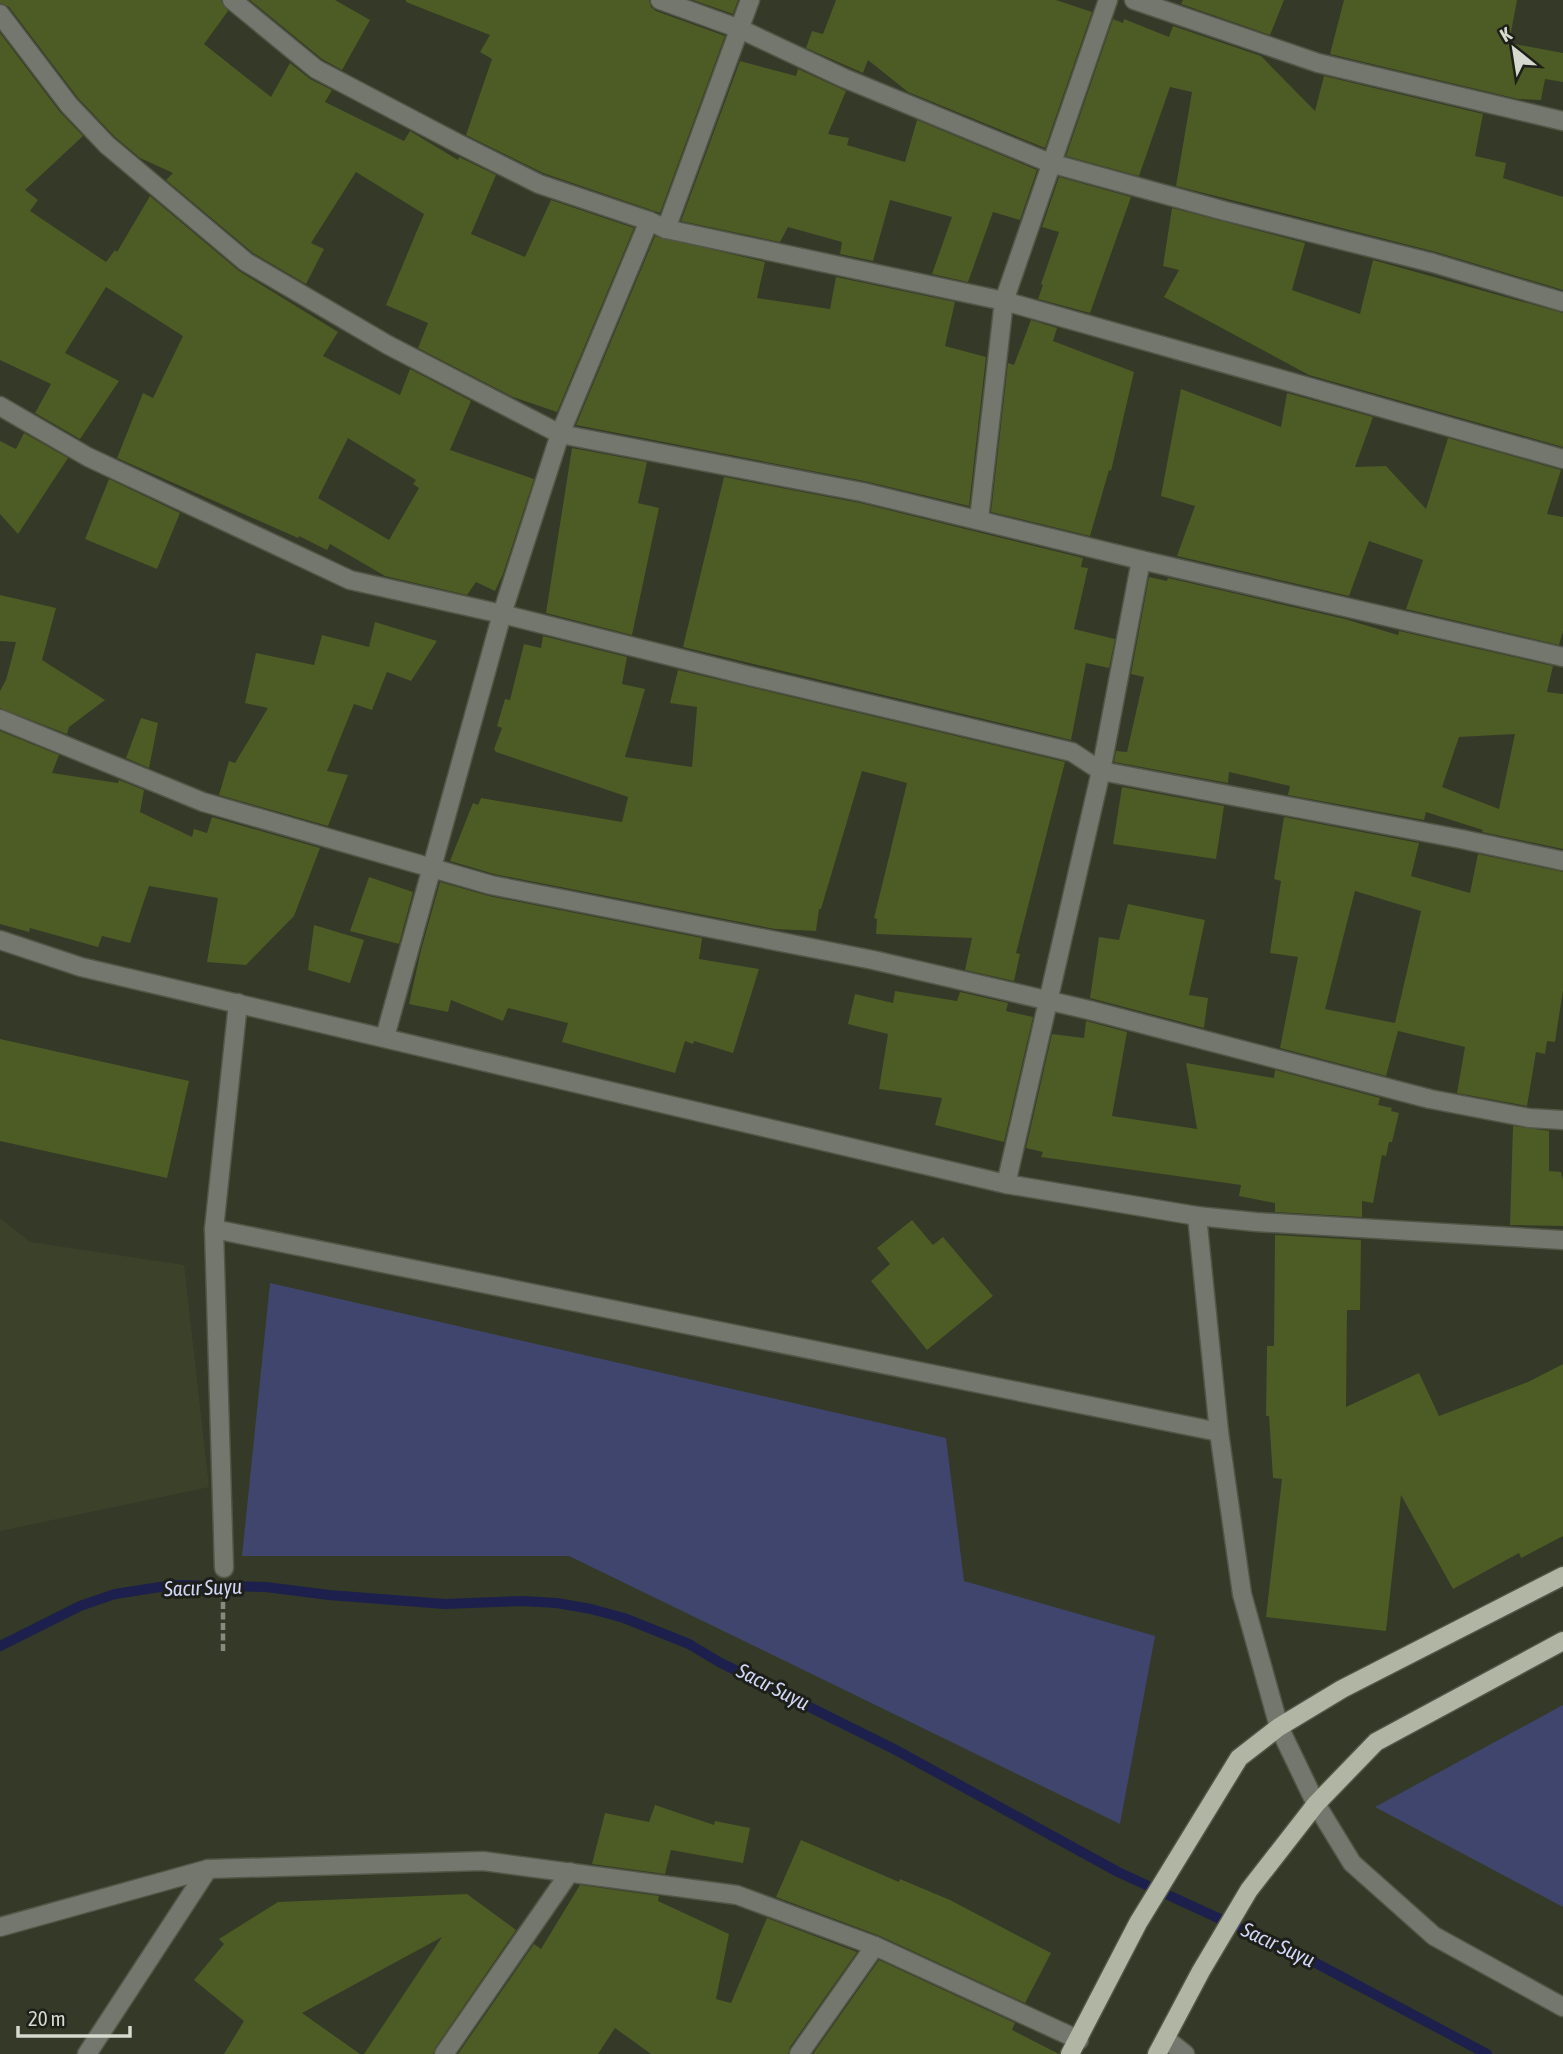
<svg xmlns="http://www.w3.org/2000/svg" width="1563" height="2054" viewBox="0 0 1563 2054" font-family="'Asap Condensed',sans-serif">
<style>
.built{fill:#3c422a}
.green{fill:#40456d}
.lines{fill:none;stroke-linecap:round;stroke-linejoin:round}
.stream{stroke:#1d204c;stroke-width:10}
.building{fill:#4d5b24;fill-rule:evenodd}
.minor-casing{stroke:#515646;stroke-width:21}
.major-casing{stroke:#515646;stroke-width:21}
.path{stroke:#868b7d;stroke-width:4.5;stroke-dasharray:7 3.5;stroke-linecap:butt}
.minor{stroke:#74776e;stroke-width:18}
.major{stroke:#b1b6a4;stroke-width:18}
.labels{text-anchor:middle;stroke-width:6;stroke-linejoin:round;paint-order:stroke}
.water-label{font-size:21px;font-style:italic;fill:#d1d7f7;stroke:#1d1f18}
</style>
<rect width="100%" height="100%" fill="#343928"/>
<path class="built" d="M0,1218L30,1242L184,1265L209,1487L0,1531Z"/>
<g class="green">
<path d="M270,1283L946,1438L964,1581L1155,1636L1120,1824L569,1556H242Z"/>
<path d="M1563,1705V1907L1375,1807Z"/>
</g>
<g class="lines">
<path class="stream" d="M0,1646L80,1606L115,1594L173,1585L266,1587L329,1595L445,1604L522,1601L557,1603L591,1609L624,1618L689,1644L719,1662L894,1749L1118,1872L1312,1961L1487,2054"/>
</g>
<g class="building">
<path d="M0,0H221L228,11L204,44L271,97L290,63L310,79L332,90L325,102L404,141L410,131L458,160L459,157L496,175L471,234L525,257L551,200L634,228L557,412L513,397L418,348L428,323L386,305L424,214L356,172L311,243L324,249L306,284L253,253L166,180L173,173L140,158L115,137L78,98L9,7L0,3Z"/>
<path d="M250,0H335L370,20L342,70L322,59Z"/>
<path d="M406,0H649L651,7L656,11L725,36L660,213L543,173L466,135L492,59L480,52L490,35L406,2Z"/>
<path d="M693,0H738L733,14Z"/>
<path d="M836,0H1056L1092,12L1045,148L908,92L868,60L863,73L806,48L812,31L823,34Z"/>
<path d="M1183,0H1284L1270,35L1181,4Z"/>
<path d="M1344,0H1517L1509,43L1563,53V82L1545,79L1541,100L1518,99L1330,54Z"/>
<path d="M1113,19L1123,23L1124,19L1169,37L1173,26L1261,56L1315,111L1324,76L1483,114L1475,156L1506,163L1503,178L1563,197V290L1436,252L1176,186L1192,92L1170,87L1139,176L1066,156Z"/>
<path d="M0,33L60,112L83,136L25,190L38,200L30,211L106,262L115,250L117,252L150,196L239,271L338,332L323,356L400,395L410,369L471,401L450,450L534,479L503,574L495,591L476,582L467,595L385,576L330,544L327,550L299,536L298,538L117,458L143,393L153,398L183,336L106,287L65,353L119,381L80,439L35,413L51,384L0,360ZM348,438L416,480L413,484L419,488L389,540L318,498Z"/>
<path d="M740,61L796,76L798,69L846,91L828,134L849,138L847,145L905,162L917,120L1037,170L1020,220L993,212L968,282L932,274L952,217L890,200L873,261L840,254L842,242L788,227L780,242L681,221Z"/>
<path d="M1059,177L1131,197L1090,313L1038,299L1043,285L1041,284L1059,232L1042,227Z"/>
<path d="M1172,208L1305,243L1292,290L1360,314L1373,260L1563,313V447L1309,375L1164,297L1179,270L1163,266Z"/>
<path d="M655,236L765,262L757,298L830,309L836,277L955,302L945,346L986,357L969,506L864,481L576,425Z"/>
<path d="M1031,320L1057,328L1053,341L1134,372L1111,471L1109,470L1090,536L991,512L1008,363L1014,365Z"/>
<path d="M1181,389L1281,427L1287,393L1373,417L1355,467L1386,466L1426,509L1448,438L1561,470L1547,514L1563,517V631L1559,645L1406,609L1423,560L1369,541L1349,596L1177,556L1195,506L1161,496Z"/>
<path d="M24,433L68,458L18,534L0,514V441L16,449Z"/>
<path d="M572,448L647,462L638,503L659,508L632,635L546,613Z"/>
<path d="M724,477L860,503L1083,558L1081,567L1088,568L1074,629L1115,639L1109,668L1086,663L1071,740L683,647Z"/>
<path d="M109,479L180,513L157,569L85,539Z"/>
<path d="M1149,577L1167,581L1168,578L1345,619L1398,635L1399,631L1553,666L1547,692L1563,694V849L1482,832L1483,830L1426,812L1424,820L1288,795L1290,786L1229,772L1228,783L1114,762L1116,751L1127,752L1144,677L1131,674ZM1515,734L1499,809L1442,787L1459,737Z"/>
<path d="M0,595L56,608L42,660L105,700L69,727L67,734L0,708V691L6,680L16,642L0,641Z"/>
<path d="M375,622L437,641L411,681L387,672L372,710L354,704L327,771L348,775L328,826L219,795L229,761L235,763L268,708L245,703L256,653L314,665L322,635L369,647Z"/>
<path d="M543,636L627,657L622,684L645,689L625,757L692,767L697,707L670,703L678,670L1065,762L1016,953L1020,954L1014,981L965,970L972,938L876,934L877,919L874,918L907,783L862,771L821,909H819L816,931L775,929L494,874L450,861L473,803L478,805L481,798L622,822L628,797L496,752L494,749L502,728L497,726L505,699L510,700L524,644L541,648Z"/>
<path d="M141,718L158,723L149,768L126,758Z"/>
<path d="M0,731L59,755L52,773L118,783L119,780L144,790L140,812L192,837L194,829L207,833L212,817L320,848L294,916L246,965L207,962L218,898L149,886L130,943L102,936L98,947L30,928L29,932L0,924Z"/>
<path d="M1122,787L1224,806L1216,859L1113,844Z"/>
<path d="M1284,817L1419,843L1411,876L1470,893L1478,854L1563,872V990L1555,1042L1547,1041L1545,1054L1536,1052L1527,1106L1457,1093L1465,1047L1398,1031L1386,1076L1280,1048L1298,957L1270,953L1281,881L1274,879ZM1355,891L1421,911L1395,1023L1325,1009Z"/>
<path d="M369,877L413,892L399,944L350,931Z"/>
<path d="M440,882L489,896L702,938L699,959L759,969L733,1053L694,1041L693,1044L685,1041L675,1073L562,1042L568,1023L508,1008L503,1021L451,1000L448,1012L409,1004L421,950Z"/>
<path d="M1128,904L1205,920L1189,995L1208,998L1204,1028L1090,998L1099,937L1119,940Z"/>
<path d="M314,925L364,940L350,983L308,970Z"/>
<path d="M895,991L957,1001L960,992L1008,1003L1006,1011L1033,1017L1004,1142L935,1125L942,1098L879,1089L888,1034L848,1024L855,994L893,1003Z"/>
<path d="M1086,1021L1127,1032L1112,1116L1197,1129L1186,1063L1274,1078L1275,1070L1380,1098L1378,1105L1392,1108L1391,1111L1399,1113L1392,1142H1389L1386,1156L1382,1155L1373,1203L1362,1201V1217L1275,1212V1203L1239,1196L1241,1185L1041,1157L1043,1152L1026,1148L1052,1034L1084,1038Z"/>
<path d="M0,1039L189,1081L167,1178L0,1141Z"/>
<path d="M1513,1126L1549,1131V1171L1561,1172L1563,1180V1226L1510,1225Z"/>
<path d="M912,1220L933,1245L943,1237L993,1296L927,1350L871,1281L890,1264L877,1248Z"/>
<path d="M1275,1235L1361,1240L1360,1310H1347L1346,1407L1419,1373L1439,1416L1528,1382L1563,1364V1536L1521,1558L1519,1553L1453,1589L1401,1495L1386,1631L1266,1617L1282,1479L1273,1478L1269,1416H1266L1267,1346H1274Z"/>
<path d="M655,1805L714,1825L715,1821L750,1828L743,1863L671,1850L665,1874L592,1864L605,1813L649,1822Z"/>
<path d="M801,1840L899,1882L900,1879L950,1900L1051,1953L1025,2003L880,1936L776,1897Z"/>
<path d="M580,1885L659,1896L658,1901L729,1934L716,1999L731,2003L767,1918L857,1952L790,2047L788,2054H651L615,2028L598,2054H458L534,1944L541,1949Z"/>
<path d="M467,1894L516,1930L435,2048L433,2054H364L442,1937L302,2013L360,2054H224L244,2021L194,1980L224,1944L219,1939L278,1902Z"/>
<path d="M879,1960L1015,2023L1012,2030L1059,2054H813Z"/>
</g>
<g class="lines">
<defs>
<g id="minor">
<path d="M232,0L316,69L459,144L539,184L649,221L666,229L1004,301L1563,459"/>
<path d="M660,0L740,29L844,78L1050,163L1225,211L1433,263L1563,302"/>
<path d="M1134,0L1318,63L1563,121"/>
<path d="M0,14L69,105L107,145L246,262L388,345L560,434L862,492L1141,560L1563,657"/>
<path d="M666,229L750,0"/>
<path d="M0,406L88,457L350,580L502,614L750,676L1072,752L1101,771L1461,839L1563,861"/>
<path d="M979,519L1004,301L1108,0"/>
<path d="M0,719L203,802L491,885L873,960L1089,1010L1430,1099L1529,1118L1563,1120"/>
<path d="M0,940L81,967L1006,1184L1197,1216L1256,1222L1563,1240"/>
<path d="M385,1037L502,614L560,434L649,221"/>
<path d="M1006,1184L1101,771L1141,560"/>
<path d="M1197,1216L1219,1432L1242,1594L1279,1727L1316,1804L1352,1863L1434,1936L1563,2007"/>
<path d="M214,1229L1219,1432"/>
<path d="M224,1568L214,1229L238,1003"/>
<path d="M0,1927L208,1869L483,1861L737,1895L875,1946L1079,2040"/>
<path d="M1166,2039L1185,2054"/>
<path d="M87,2054L208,1869"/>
<path d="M444,2054L570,1872"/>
<path d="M799,2054L875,1946"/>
</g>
<g id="major">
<path d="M1070,2054L1138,1923L1239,1758L1279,1727L1342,1689L1563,1576"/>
<path d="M1157,2054L1201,1971L1249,1890L1316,1804L1376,1742L1563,1641"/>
</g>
</defs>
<use href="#minor" class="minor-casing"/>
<use href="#major" class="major-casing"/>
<path class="path" d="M223,1651V1594"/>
<use href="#minor" class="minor"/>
<use href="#major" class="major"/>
</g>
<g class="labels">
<g class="water-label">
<text transform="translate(203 1588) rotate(-2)" y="7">Sacır Suyu</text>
<text transform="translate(773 1687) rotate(27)" y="7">Sacır Suyu</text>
<text transform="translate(1278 1945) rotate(25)" y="7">Sacır Suyu</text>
</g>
</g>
<g transform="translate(1514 49) rotate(330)" stroke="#1d1f18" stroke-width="5" paint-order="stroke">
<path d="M0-5L12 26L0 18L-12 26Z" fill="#d5d9ce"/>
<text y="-10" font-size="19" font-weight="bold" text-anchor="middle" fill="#d5d9ce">K</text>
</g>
<path d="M18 2026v10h112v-10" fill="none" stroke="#d5d9ce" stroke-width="3.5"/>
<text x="28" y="2026" font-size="21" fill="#d5d9ce" stroke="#1d1f18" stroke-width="5" paint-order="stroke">20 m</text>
</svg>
